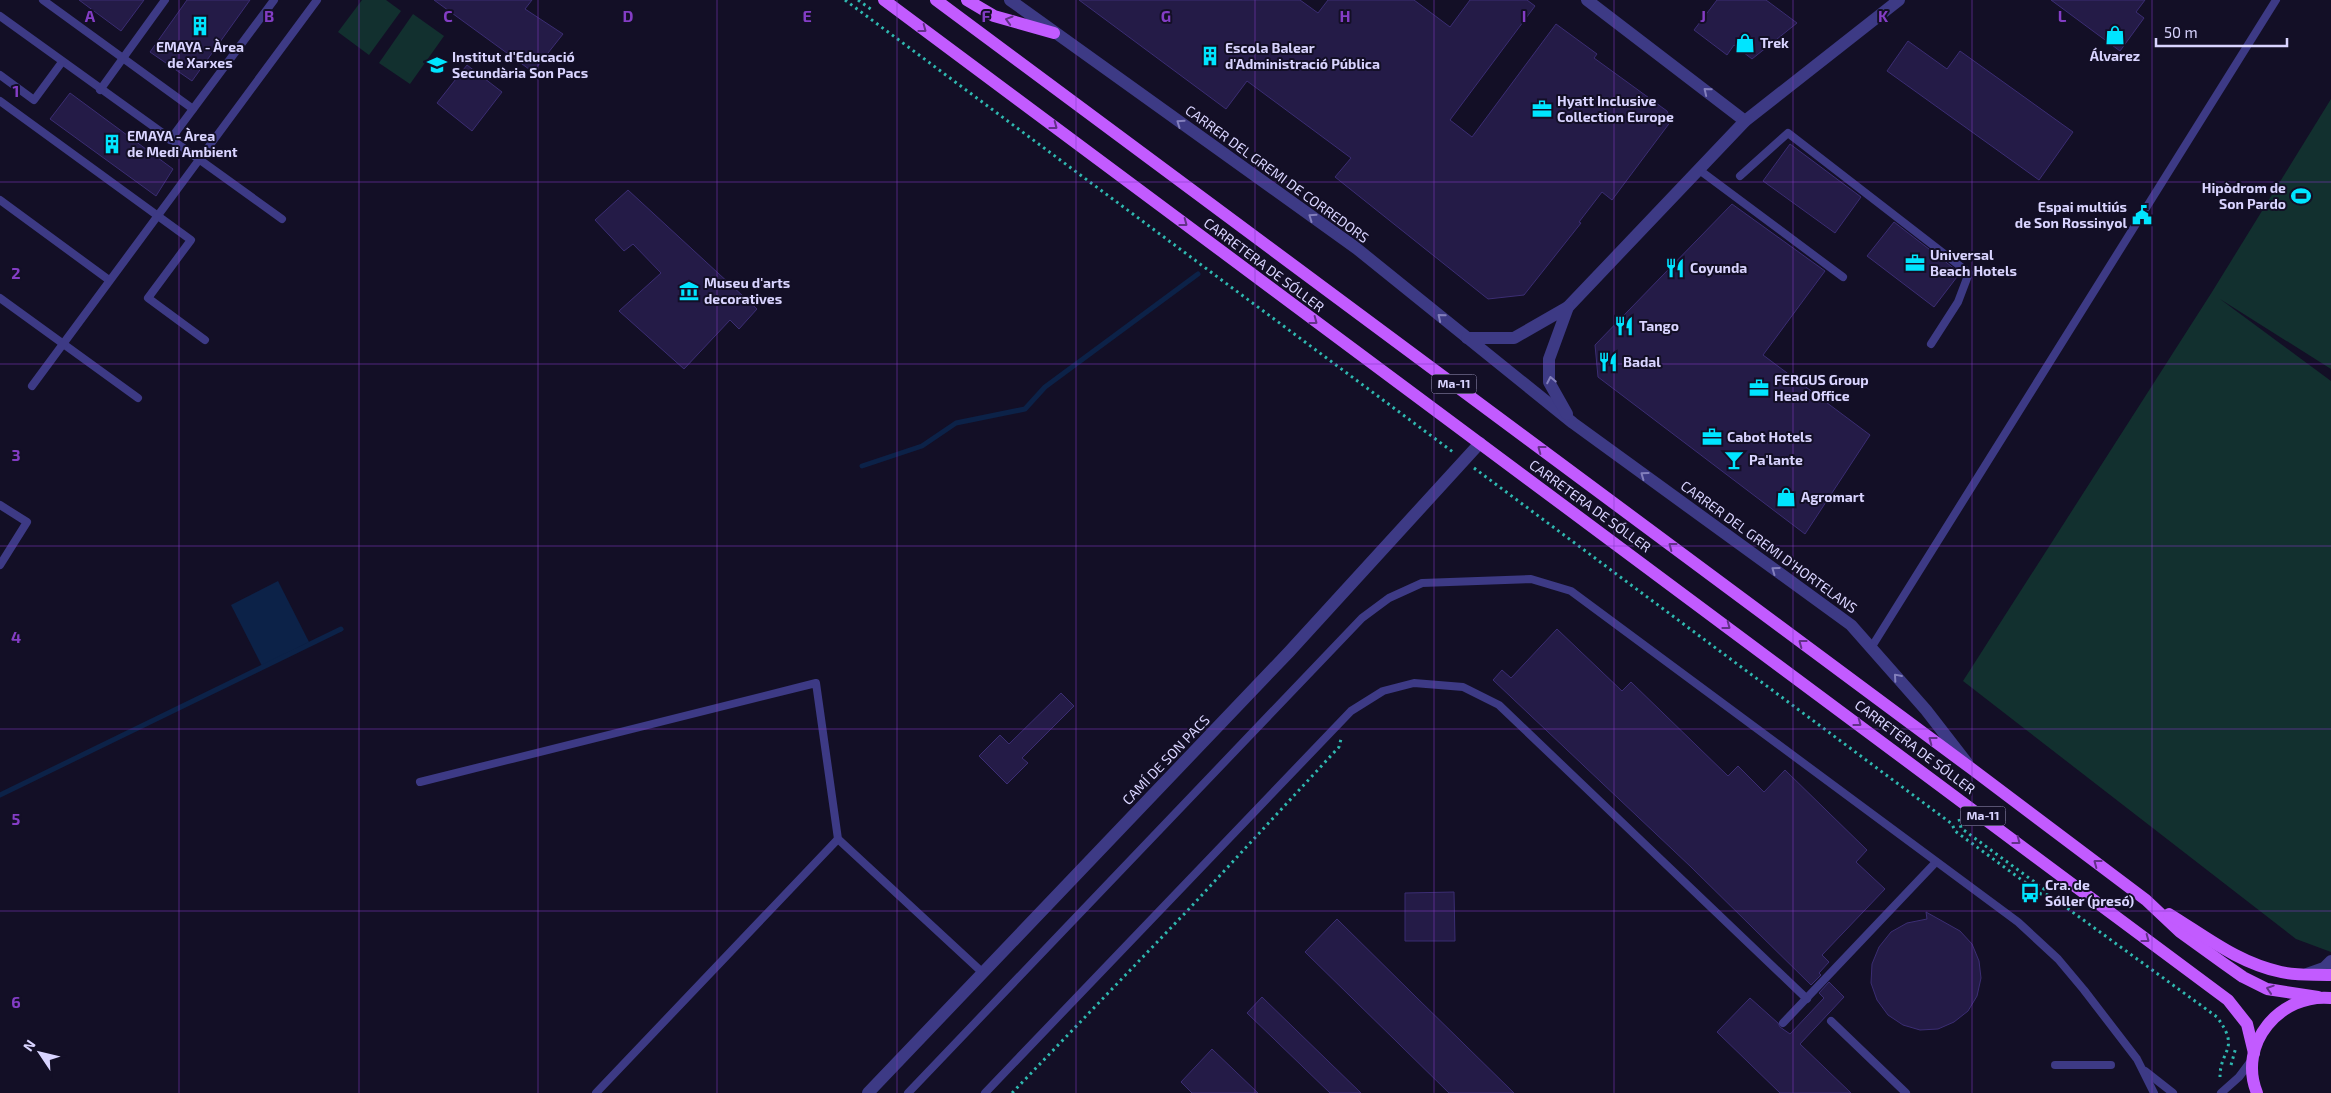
<svg xmlns="http://www.w3.org/2000/svg" width="2331" height="1093" viewBox="0 0 2331 1093" font-family="'Exo 2',sans-serif">
<style>
.green{fill:#12302f}
.water{fill:#0c2248}
.lines{fill:none;stroke-linecap:round;stroke-linejoin:round}
.stream{stroke:#0c2248;stroke-width:5}
.building{fill:#241b47;stroke:#3b2d73}
.path{stroke:#2fb8b0;stroke-width:3;stroke-dasharray:2.5 4;stroke-linecap:butt}
.service{stroke:#3d3a85;stroke-width:8}
.minor{stroke:#3d3a85;stroke-width:12}
.primary{stroke:#c25bff;stroke-width:12}
.oneway{stroke:#623188}
.oneway2{stroke:#837fbc}
.grid{fill:none;stroke:#843dc5;stroke-width:1;stroke-opacity:0.55}
.labels{text-anchor:middle;stroke-width:4;stroke-linejoin:round;paint-order:stroke}
.shield{fill:#130f26;stroke:#9e99be;stroke-width:1}
.shield-label{font-size:12px;font-weight:bold;fill:#d9d4ff}
.poi-label{font-size:14px;font-weight:bold;fill:#d9d4ff;stroke:#130f26;text-anchor:start}
.street-label{font-size:14px;fill:#d9d4ff;stroke:#130f26}
.grid-label{font-size:16px;text-anchor:middle;font-weight:bold;fill:#843dc5;stroke:#130f26;stroke-width:4;stroke-linejoin:round;paint-order:stroke}
</style>
<rect width="100%" height="100%" fill="#130f26"/>
<g class="green">
<path d="M362,0H386L401,11L369,55L338,32Z"/>
<path d="M413,14L444,36L410,84L379,63Z"/>
<path d="M2331,99V369L2220,299L2331,381V952L2296,939L1963,681L2212,292Z"/>
</g>
<path class="water" d="M278,581L309,642L262,666L231,605Z"/>
<g class="lines">
<g class="stream">
<path d="M862,466L922,446L956,423L1025,409L1045,387L1198,274"/>
<path d="M0,795L341,629"/>
</g>
</g>
<g class="building">
<path d="M79,0H144L121,31Z"/>
<path d="M187,0H250L192,81L150,52Z"/>
<path d="M434,0H532L525,9L563,34L533,72Z"/>
<path d="M1079,0H1300L1318,13L1328,0H1414L1450,27L1470,0H1527L1535,6L1450,120L1472,137L1556,24L1597,54L1594,58L1667,111L1671,121L1612,200L1602,192L1579,222L1581,223L1524,295L1488,299L1335,177L1351,158L1247,81L1226,109Z"/>
<path d="M1717,0H1766L1797,23L1752,59L1734,45L1727,55L1694,30Z"/>
<path d="M2051,0H2145L2136,12L2144,18L2120,51Z"/>
<path d="M1908,41L1947,69L1960,51L2073,132L2039,180L1887,71Z"/>
<path d="M467,65L502,92L472,131L437,103Z"/>
<path d="M70,93L173,169L156,196L50,119Z"/>
<path d="M1790,144L1861,197L1835,233L1763,181Z"/>
<path d="M628,190L757,309L739,329L730,320L684,369L619,311L661,273L633,244L624,251L595,220Z"/>
<path d="M1732,204L1825,271L1763,355L1870,435L1805,534L1598,377L1595,345Z"/>
<path d="M1894,222L1960,273L1934,307L1867,256Z"/>
<path d="M1557,629L1622,691L1631,682L1728,776L1738,766L1764,792L1785,770L1867,850L1856,862L1885,889L1822,955L1829,962L1819,973L1821,975L1811,985L1691,867L1493,680L1502,670L1511,678Z"/>
<path d="M1061,693L1074,706L1022,758L1028,763L1007,784L979,756L1000,735L1009,744Z"/>
<path d="M1454,892L1455,941H1405V893Z"/>
<path d="M1926,912L1960,931L1972,944L1979,961L1981,978L1977,996L1968,1011L1954,1022L1938,1029L1920,1030L1903,1025L1888,1015L1877,1000L1871,983L1872,964L1879,947L1891,932L1907,923L1927,919Z"/>
<path d="M1337,919L1415,996L1514,1093H1449L1397,1042L1305,952Z"/>
<path d="M1829,982L1844,997L1800,1044L1851,1093H1780L1717,1032L1750,998L1778,1023L1780,1027L1790,1034L1824,998L1819,993Z"/>
<path d="M1262,997L1361,1093H1330L1247,1013Z"/>
<path d="M1212,1049L1258,1093H1192L1181,1082Z"/>
</g>
<g class="lines">
<g class="path">
<path d="M845,0L1453,452"/>
<path d="M858,0L872,10"/>
<path d="M1474,468L1952,824L1955,831L2041,894L2049,895L2217,1017C2241,1050 2220,1049 2220,1077"/>
<path d="M1959,819L1961,828L2044,889H2053"/>
<path d="M2231,1065L2236,1047"/>
<path d="M1012,1093L1188,910L1339,747L1341,739"/>
</g>
<g class="service">
<path d="M43,0L193,109"/>
<path d="M0,16L282,219"/>
<path d="M0,75L34,100L62,62"/>
<path d="M100,90L165,0"/>
<path d="M0,101L191,240L148,298L205,340"/>
<path d="M170,140L274,0"/>
<path d="M1698,169L1843,277"/>
<path d="M1740,176L1788,133L1969,273L1958,302L1931,344"/>
<path d="M0,200L109,280"/>
<path d="M0,298L138,398"/>
<path d="M32,386L317,0"/>
<path d="M0,505L27,522L0,565"/>
<path d="M1871,648L2276,0"/>
<path d="M420,782L816,683L838,839L983,973"/>
<path d="M1831,1021L1906,1093"/>
<path d="M1783,1023L1936,862"/>
<path d="M2055,1065H2111"/>
<path d="M2145,1071L2173,1093"/>
<path d="M596,1093L838,839"/>
<path d="M908,1093L1362,618L1389,598L1422,583L1531,579L1571,591L2018,922L2058,959L2084,990L2137,1059L2154,1093"/>
<path d="M985,1093L1351,711L1383,691L1414,683L1463,687L1499,705L1807,999"/>
<path d="M2221,1093L2239,1077L2251,1061"/>
</g>
<g class="minor">
<path d="M1010,0L1356,248L1573,423L1851,625L1926,710L1967,763"/>
<path d="M1587,0L1745,121"/>
<path d="M1568,307L1745,121L1899,0"/>
<path d="M1467,338H1514L1568,307L1549,359V382L1567,414"/>
<path d="M2307,974L2324,968L2331,961"/>
<path d="M868,1093L1289,652L1480,443"/>
</g>
<g class="primary">
<path d="M884,0L2228,1000L2247,1024L2254,1053"/>
<path d="M936,0L1972,769L2146,900L2180,932L2223,963L2243,977L2267,989L2318,997"/>
<path d="M967,0L994,16L1054,33"/>
<path d="M2169,914C2205,936 2238,963 2281,972C2297,976 2314,974 2331,975"/>
<path d="M2257,1093C2237,1044 2280,993 2331,998"/>
</g>
</g>
<defs><path id="oneway-chevron" d="M-2-3.5L2.5 0L-2 3.5" fill="none" stroke-width="1.6" stroke-linecap="round" stroke-linejoin="round" transform="scale(1.25)"/></defs>
<g class="oneway">
<use href="#oneway-chevron" transform="translate(1009 20) rotate(-164)"/>
<use href="#oneway-chevron" transform="translate(923 29) rotate(37)"/>
<use href="#oneway-chevron" transform="translate(1054 126) rotate(37)"/>
<use href="#oneway-chevron" transform="translate(1184 223) rotate(37)"/>
<use href="#oneway-chevron" transform="translate(1314 321) rotate(37)"/>
<use href="#oneway-chevron" transform="translate(1541 449) rotate(-143)"/>
<use href="#oneway-chevron" transform="translate(1672 546) rotate(-143)"/>
<use href="#oneway-chevron" transform="translate(1727 626) rotate(37)"/>
<use href="#oneway-chevron" transform="translate(1802 643) rotate(-143)"/>
<use href="#oneway-chevron" transform="translate(1858 723) rotate(37)"/>
<use href="#oneway-chevron" transform="translate(1932 740) rotate(-143)"/>
<use href="#oneway-chevron" transform="translate(2017 841) rotate(37)"/>
<use href="#oneway-chevron" transform="translate(2097 863) rotate(-143)"/>
<use href="#oneway-chevron" transform="translate(2146 939) rotate(37)"/>
<use href="#oneway-chevron" transform="translate(2270 989) rotate(-162)"/>
</g>
<g class="oneway2">
<use href="#oneway-chevron" transform="translate(1707 91) rotate(-141)"/>
<use href="#oneway-chevron" transform="translate(1180 123) rotate(-145)"/>
<use href="#oneway-chevron" transform="translate(1312 217) rotate(-145)"/>
<use href="#oneway-chevron" transform="translate(1441 317) rotate(-141)"/>
<use href="#oneway-chevron" transform="translate(1551 380) rotate(-101)"/>
<use href="#oneway-chevron" transform="translate(1644 475) rotate(-144)"/>
<use href="#oneway-chevron" transform="translate(1775 570) rotate(-144)"/>
<use href="#oneway-chevron" transform="translate(1897 677) rotate(-131)"/>
</g>
<path class="grid" d="M179,0V1093M359,0V1093M538,0V1093M717,0V1093M897,0V1093M1076,0V1093M1255,0V1093M1434,0V1093M1614,0V1093M1793,0V1093M1972,0V1093M2152,0V1093M0,182H2331M0,364H2331M0,546H2331M0,729H2331M0,911H2331"/>
<defs>
<symbol id="building-bare" viewBox="-9 -9 18 18"><path d="M-4-6H4V6H1V3H-1V6H-4ZM-2.5-4.3h1.7v1.8h-1.7ZM.8-4.3h1.7v1.8H.8ZM-2.5-1h1.7V.8h-1.7ZM.8-1h1.7V.8H.8Z" fill="#00e5ff" stroke="#130f26" stroke-width="2.5" paint-order="stroke"/></symbol>
<symbol id="shop-bare" viewBox="-9 -9 18 18"><path d="M-5-2.5h2.3a2.7 3.5 0 0 1 5.4 0H5L5.5 6h-11ZM-1.5-2.5h3a1.5 2.3 0 0 0-3 0Z" fill="#00e5ff" stroke="#130f26" stroke-width="2.5" paint-order="stroke"/></symbol>
<symbol id="school-bare" viewBox="-9 -9 18 18"><path d="M0-5L7-2L0 1L-7-2ZM-4 1L0 2.5L4 1V4Q0 6-4 4Z" fill="#00e5ff" stroke="#130f26" stroke-width="2.5" paint-order="stroke"/></symbol>
<symbol id="office-bare" viewBox="-9 -9 18 18"><path d="M-6-3h4V-5.5h4V-3h4V5H-6ZM-1-4.5V-3h2v-1.5ZM-6 0V1H6V0Z" fill="#00e5ff" stroke="#130f26" stroke-width="2.5" paint-order="stroke"/></symbol>
<symbol id="stadium-bare" viewBox="-9 -9 18 18"><path d="M0-5a6.5 5 0 1 0 0 10a6.5 5 0 1 0 0-10ZM-3.5-1.8h7v3.6h-7Z" fill="#00e5ff" stroke="#130f26" stroke-width="2.5" paint-order="stroke"/></symbol>
<symbol id="civic-bare" viewBox="-9 -9 18 18"><path d="M-.6-6.5H3V-4.5H.6V-3L4-1V1h2V6H-6V1h2V-1L-.6-3ZM-1.2 2.5V6h2.4V2.5Z" fill="#00e5ff" stroke="#130f26" stroke-width="2.5" paint-order="stroke"/></symbol>
<symbol id="restaurant-bare" viewBox="-9 -9 18 18"><path d="M-5-6h1v4h1v-4h1v4h1v-4h1v5L-1.5 .5V6h-2V.5L-5-1ZM5-6V6H3V1.5H1.5Q1.5-4 5-6Z" fill="#00e5ff" stroke="#130f26" stroke-width="2.5" paint-order="stroke"/></symbol>
<symbol id="museum-bare" viewBox="-9 -9 18 18"><path d="M0-6L6-3V-2H-6V-3ZM-5-1h2V3h-2ZM-1-1h2V3h-2ZM3-1h2V3H3ZM-6 4H6V6H-6Z" fill="#00e5ff" stroke="#130f26" stroke-width="2.5" paint-order="stroke"/></symbol>
<symbol id="bar-bare" viewBox="-9 -9 18 18"><path d="M-6-5H6L.8 .8V4.5H3.5V6h-7V4.5H-.8V.8Z" fill="#00e5ff" stroke="#130f26" stroke-width="2.5" paint-order="stroke"/></symbol>
<symbol id="bus-bare" viewBox="-9 -9 18 18"><path d="M-5-6H5V4H4V6H2V4H-2V6H-4V4H-5ZM-3.5-4V0h7V-4ZM-3.5 1.2v1.5H-2V1.2ZM2 1.2v1.5H3.5V1.2Z" fill="#00e5ff" stroke="#130f26" stroke-width="2.5" paint-order="stroke"/></symbol>
</defs>
<g fill-rule="evenodd">
<use href="#building-bare" x="186" y="12" width="28" height="28"/>
<use href="#shop-bare" x="2101" y="21" width="28" height="28"/>
<use href="#shop-bare" x="1731" y="29" width="28" height="28"/>
<use href="#building-bare" x="1196" y="42" width="28" height="28"/>
<use href="#school-bare" x="423" y="51" width="28" height="28"/>
<use href="#office-bare" x="1528" y="95" width="28" height="28"/>
<use href="#building-bare" x="98" y="130" width="28" height="28"/>
<use href="#stadium-bare" x="2287" y="182" width="28" height="28"/>
<use href="#civic-bare" x="2128" y="201" width="28" height="28"/>
<use href="#office-bare" x="1901" y="249" width="28" height="28"/>
<use href="#restaurant-bare" x="1661" y="254" width="28" height="28"/>
<use href="#museum-bare" x="675" y="277" width="28" height="28"/>
<use href="#restaurant-bare" x="1610" y="312" width="28" height="28"/>
<use href="#restaurant-bare" x="1594" y="348" width="28" height="28"/>
<use href="#office-bare" x="1745" y="374" width="28" height="28"/>
<use href="#office-bare" x="1698" y="423" width="28" height="28"/>
<use href="#bar-bare" x="1720" y="446" width="28" height="28"/>
<use href="#shop-bare" x="1772" y="483" width="28" height="28"/>
<use href="#bus-bare" x="2016" y="879" width="28" height="28"/>
</g>
<g class="labels">
<g class="shield">
<rect x="1431.5" y="374.5" width="45" height="19" rx="4"/>
<rect x="1960.5" y="806.5" width="45" height="19" rx="4"/>
</g>
<g class="shield-label">
<text x="1454" y="388">Ma-11</text>
<text x="1983" y="820">Ma-11</text>
</g>
<g class="poi-label">
<text x="1760" y="48">Trek</text>
<text x="200" y="52" text-anchor="middle">EMAYA - Àrea<tspan x="200" dy="16">de Xarxes</tspan></text>
<text x="1225" y="53">Escola Balear<tspan x="1225" dy="16">d'Administració Pública</tspan></text>
<text x="2115" y="61" text-anchor="middle">Álvarez</text>
<text x="452" y="62">Institut d'Educació<tspan x="452" dy="16">Secundària Son Pacs</tspan></text>
<text x="1557" y="106">Hyatt Inclusive<tspan x="1557" dy="16">Collection Europe</tspan></text>
<text x="127" y="141">EMAYA - Àrea<tspan x="127" dy="16">de Medi Ambient</tspan></text>
<text x="2286" y="193" text-anchor="end">Hipòdrom de<tspan x="2286" dy="16">Son Pardo</tspan></text>
<text x="2127" y="212" text-anchor="end">Espai multiús<tspan x="2127" dy="16">de Son Rossinyol</tspan></text>
<text x="1930" y="260">Universal<tspan x="1930" dy="16">Beach Hotels</tspan></text>
<text x="1690" y="273">Coyunda</text>
<text x="704" y="288">Museu d'arts<tspan x="704" dy="16">decoratives</tspan></text>
<text x="1639" y="331">Tango</text>
<text x="1623" y="367">Badal</text>
<text x="1774" y="385">FERGUS Group<tspan x="1774" dy="16">Head Office</tspan></text>
<text x="1727" y="442">Cabot Hotels</text>
<text x="1749" y="465">Pa'lante</text>
<text x="1801" y="502">Agromart</text>
<text x="2045" y="890">Cra. de<tspan x="2045" dy="16">Sóller (presó)</tspan></text>
</g>
<g class="street-label">
<text transform="translate(1277 174) rotate(36)" y="5">CARRER DEL GREMI DE CORREDORS</text>
<text transform="translate(1264 265) rotate(37)" y="5">CARRETERA DE SÓLLER</text>
<text transform="translate(1590 506) rotate(36)" y="5">CARRETERA DE SÓLLER</text>
<text transform="translate(1769 547) rotate(36)" y="5">CARRER DEL GREMI D'HORTELANS</text>
<text transform="translate(1915 747) rotate(37)" y="5">CARRETERA DE SÓLLER</text>
<text transform="translate(1166 760) rotate(-46)" y="5">CAMÍ DE SON PACS</text>
</g>
</g>
<g class="grid-label">
<text x="90" y="22">A</text>
<text x="269" y="22">B</text>
<text x="448" y="22">C</text>
<text x="628" y="22">D</text>
<text x="807" y="22">E</text>
<text x="986" y="22">F</text>
<text x="1166" y="22">G</text>
<text x="1345" y="22">H</text>
<text x="1524" y="22">I</text>
<text x="1703" y="22">J</text>
<text x="1883" y="22">K</text>
<text x="2062" y="22">L</text>
<text x="16" y="97">1</text>
<text x="16" y="279">2</text>
<text x="16" y="461">3</text>
<text x="16" y="643">4</text>
<text x="16" y="825">5</text>
<text x="16" y="1008">6</text>
</g>
<g transform="translate(40 1053) rotate(305)" stroke="#130f26" stroke-width="4" paint-order="stroke">
<path d="M0-4L9 19L0 12L-9 19Z" fill="#d9d4ff"/>
<text y="-8" font-size="14" font-weight="bold" text-anchor="middle" fill="#d9d4ff">N</text>
</g>
<path d="M2156 38v8h131v-8" fill="none" stroke="#d9d4ff" stroke-width="2.5"/>
<text x="2164" y="38" font-size="15" fill="#d9d4ff" stroke="#130f26" stroke-width="4" paint-order="stroke">50 m</text>
</svg>
